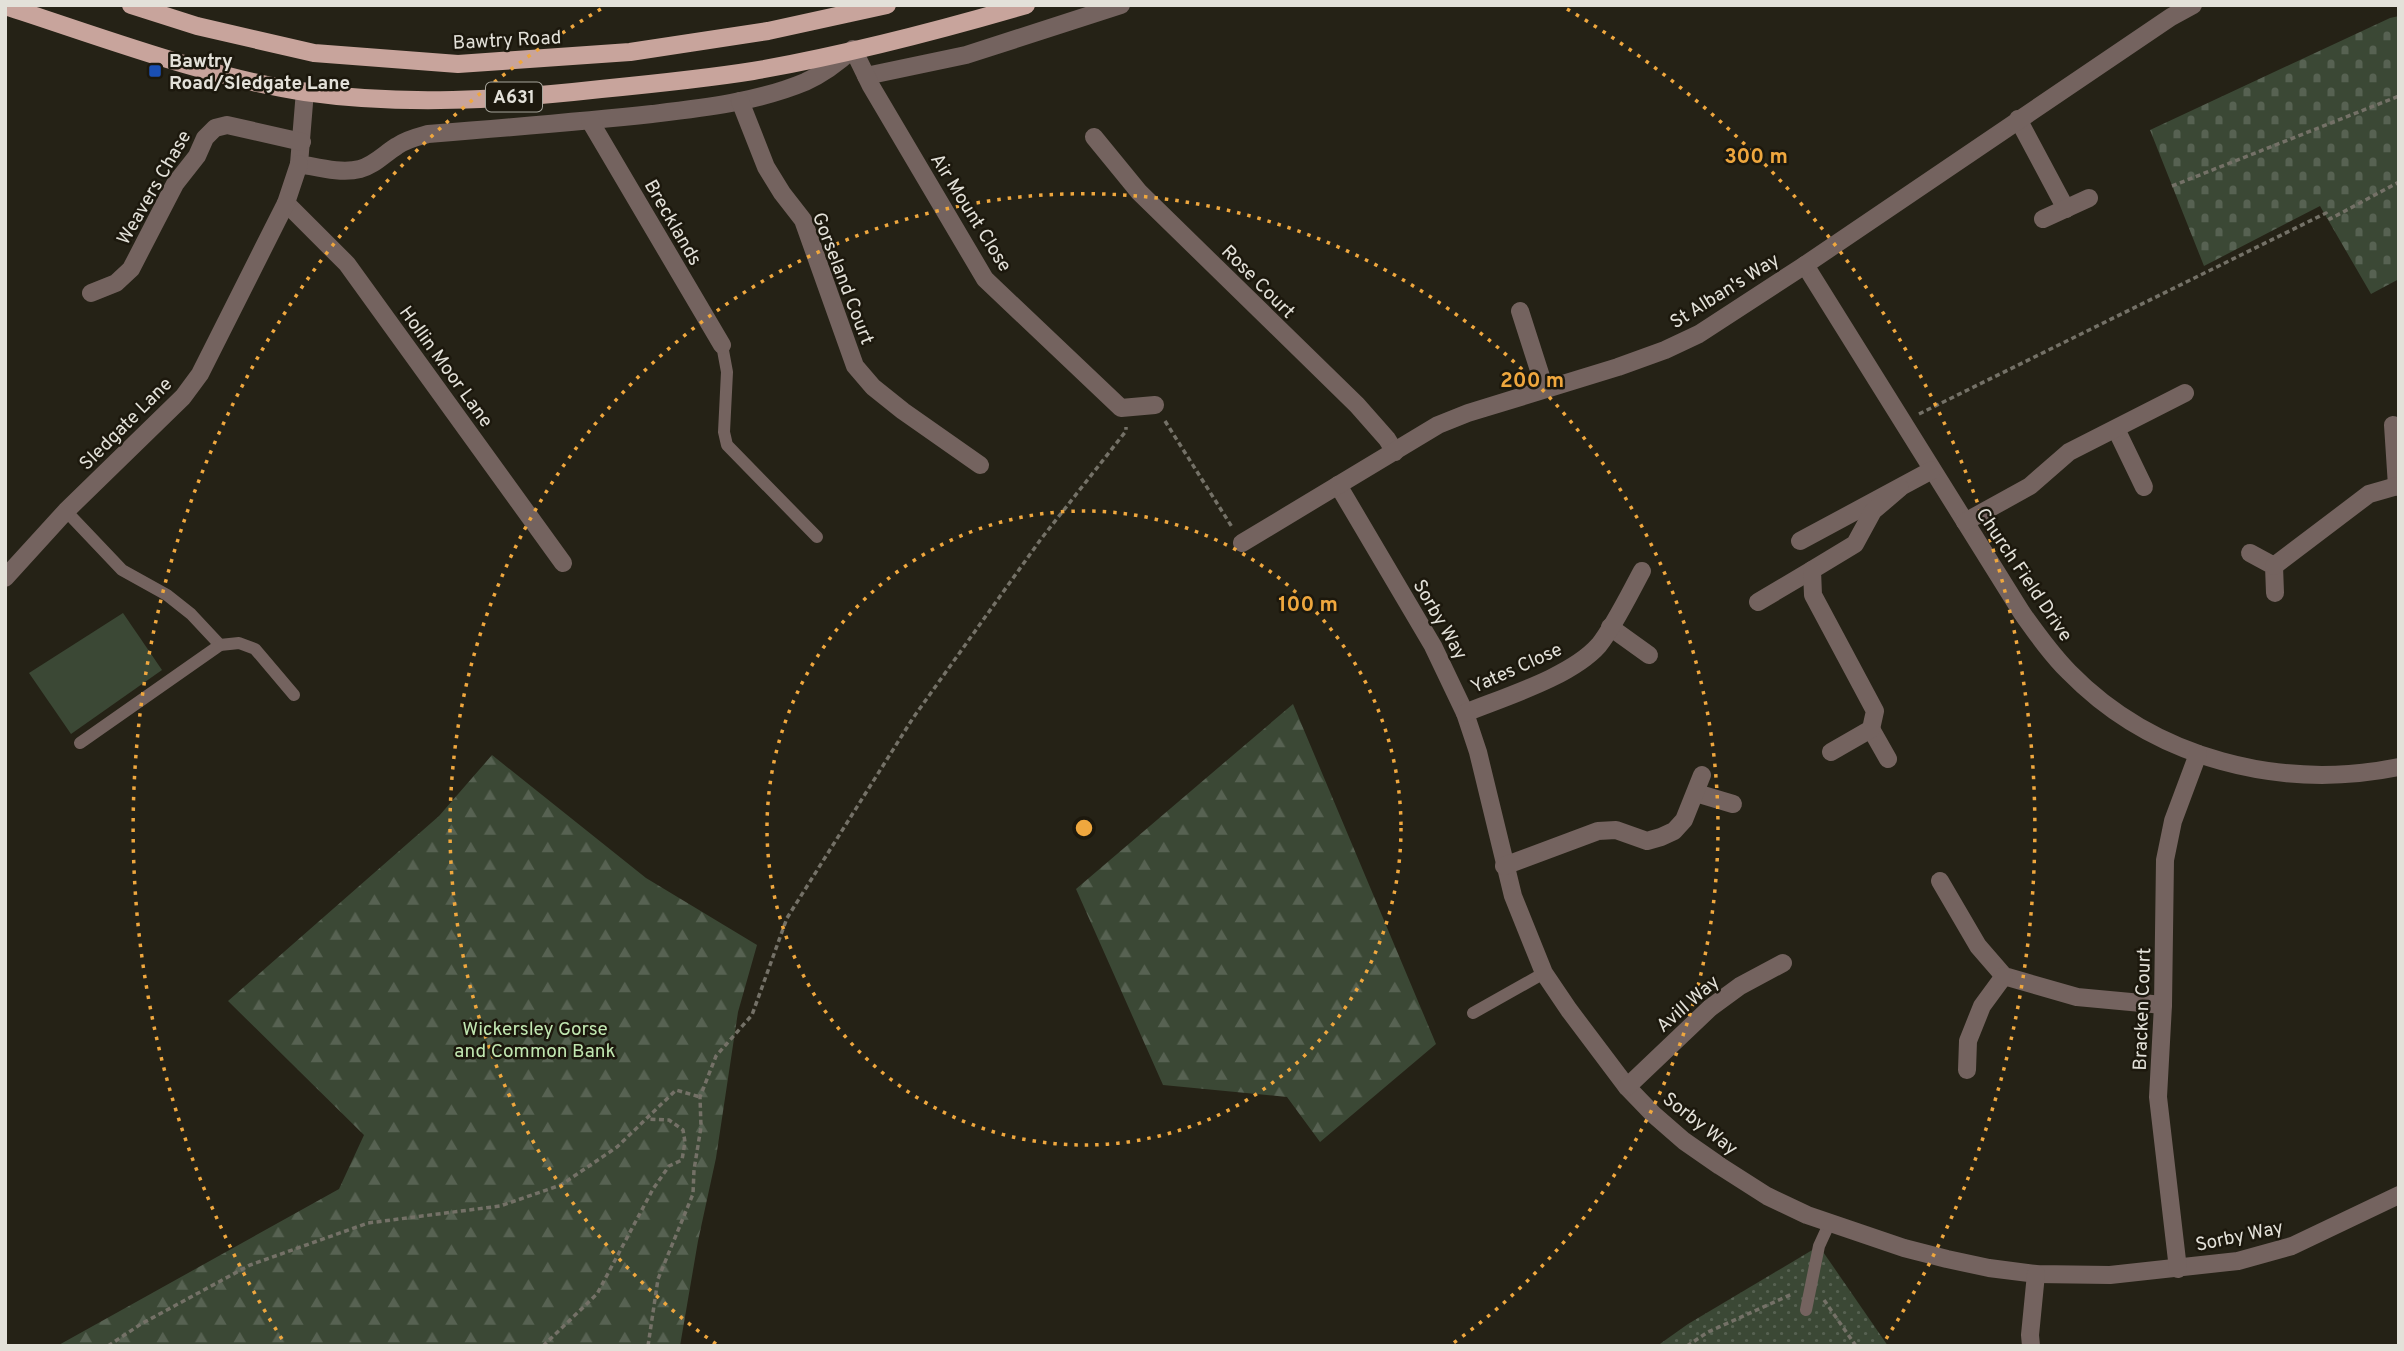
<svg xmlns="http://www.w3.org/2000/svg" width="2404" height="1351" viewBox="0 0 2404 1351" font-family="Overpass,sans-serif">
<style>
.green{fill:#3b4835}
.forest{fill:url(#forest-firs)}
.cemetery{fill:url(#cemetery-stones)}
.park{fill:url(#park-dots)}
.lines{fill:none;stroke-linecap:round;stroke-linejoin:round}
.path{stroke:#747167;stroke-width:3.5;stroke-dasharray:5 3.5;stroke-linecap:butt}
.service{stroke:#74635f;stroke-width:12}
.minor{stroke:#74635f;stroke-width:18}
.primary{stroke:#c8a49c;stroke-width:18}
.ring{fill:none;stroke:#efa73e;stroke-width:3.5;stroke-dasharray:3.5 7}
.transit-dot{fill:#1a4fb4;stroke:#1c180d;stroke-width:2.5}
.labels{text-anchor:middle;stroke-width:5;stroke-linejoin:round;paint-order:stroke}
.shield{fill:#1c180d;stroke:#a7a59c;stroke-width:2}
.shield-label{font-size:18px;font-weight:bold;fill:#e3e1d9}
.street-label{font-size:19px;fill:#e3e1d9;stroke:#1c180d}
.poi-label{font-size:19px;font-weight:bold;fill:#e3e1d9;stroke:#1c180d;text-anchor:start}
.park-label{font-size:19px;fill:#c1e7b1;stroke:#1c180d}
.centre{fill:#efa73e;stroke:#1c180d;stroke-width:3.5}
.ring-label{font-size:21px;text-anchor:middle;font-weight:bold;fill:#efa73e;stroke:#1c180d;stroke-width:5;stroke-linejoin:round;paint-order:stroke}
</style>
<defs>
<pattern id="forest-firs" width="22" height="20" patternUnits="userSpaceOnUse" patternTransform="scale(1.75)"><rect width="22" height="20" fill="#3b4835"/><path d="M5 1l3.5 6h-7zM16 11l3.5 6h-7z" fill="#576252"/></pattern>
<pattern id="cemetery-stones" width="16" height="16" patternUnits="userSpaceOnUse" patternTransform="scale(1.75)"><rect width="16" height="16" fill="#3b4835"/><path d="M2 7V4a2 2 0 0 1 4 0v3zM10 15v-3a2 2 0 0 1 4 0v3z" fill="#576252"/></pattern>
<pattern id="park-dots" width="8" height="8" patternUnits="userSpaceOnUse" patternTransform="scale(1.75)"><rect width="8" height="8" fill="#3b4835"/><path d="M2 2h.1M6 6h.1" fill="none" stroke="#576252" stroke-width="1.8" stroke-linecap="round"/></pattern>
</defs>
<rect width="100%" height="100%" fill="#252216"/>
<path class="green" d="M123,613L162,670L71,734L29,673Z"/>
<g class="forest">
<path d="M1293,704L1436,1044L1320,1142L1287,1097L1163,1085L1076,889Z"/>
<path d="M492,755L646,878L757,945L738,1012L716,1158L698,1241L680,1346H57L339,1189L364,1135L228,1001L439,816Z"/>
</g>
<path class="cemetery" d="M2399,16V279L2371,294L2320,206L2204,266L2150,130L2390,18Z"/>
<path class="park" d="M1819,1246L1888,1346H1657L1688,1324Z"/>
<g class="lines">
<g class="path">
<path d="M2172,186L2399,96"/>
<path d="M1919,414L2326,213L2330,219L2399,182"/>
<path d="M1165,421L1232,527"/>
<path d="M1824,1300L1856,1346"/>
<path d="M108,1346L141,1324L250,1265L368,1223L500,1206L561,1185L617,1147L676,1090L700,1097"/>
<path d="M543,1346L597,1294L653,1189L669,1166L682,1160L685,1142L683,1130L669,1120L647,1119"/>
<path d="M648,1346L658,1279L693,1194L694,1170L701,1127L700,1097L716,1056L752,1015L787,918L913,718L1041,539L1126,431V427"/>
<path d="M1687,1346L1708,1332L1792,1294"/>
</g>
<g class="service">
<path d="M722,345L727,372L724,432L727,445L817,537"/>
<path d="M66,511L122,570L167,595L191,614L220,645"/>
<path d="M80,743L220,645L239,643L255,649L294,695"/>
<path d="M1473,1013L1544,973"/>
<path d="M1806,1310L1819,1246L1830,1222"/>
</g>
<g class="minor">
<path d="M866,76L966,55L1121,5"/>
<path d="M305,91L299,164C317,167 341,174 360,169C375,165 384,154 397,146C407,139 417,137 428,134C503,128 578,122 652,114C703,108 757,102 805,82C823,74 838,63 853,49L871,86L985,279L1121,408L1155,405"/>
<path d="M740,101L766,167L782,193L803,220L855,366L873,387L903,411L980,465"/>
<path d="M2018,119L2066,209"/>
<path d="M590,121L722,345"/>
<path d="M1094,137L1139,192L1357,405L1387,439L1395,452"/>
<path d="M286,203L347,264L563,563"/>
<path d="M2043,219L2089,198"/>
<path d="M1805,265L2022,613C2037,634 2051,654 2069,672C2154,759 2281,791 2399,767"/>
<path d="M91,293L116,283L131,269L175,184L197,156L205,138L215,128L227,125L302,142"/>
<path d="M1520,311L1545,389"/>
<path d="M2393,425L2397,486L2399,487"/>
<path d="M2116,429L2144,487"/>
<path d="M1338,485L1433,646L1465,713L1478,752L1513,896L1544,973L1569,1010L1627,1087L1653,1114L1684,1141L1720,1166L1767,1196L1807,1215L1904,1248L1947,1259L1989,1268L2036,1274L2110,1275L2238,1261L2292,1246L2399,1195"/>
<path d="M1965,522L2030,486L2069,452L2185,393"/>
<path d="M1800,541L1932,470"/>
<path d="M1242,543L1438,425L1468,413L1618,367L1665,350L1699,334L1805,265L2171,17L2193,5"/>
<path d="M2250,553L2274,566L2275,593"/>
<path d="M2274,566L2369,494L2397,486"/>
<path d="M5,578L66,511L183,397L200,374L286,203L299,164"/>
<path d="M1758,602L1812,570"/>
<path d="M1610,627L1649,655"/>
<path d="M1465,713C1504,697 1571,677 1599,645C1614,626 1630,593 1642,571"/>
<path d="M1871,729L1888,759"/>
<path d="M1831,752L1871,729L1875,711L1813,595L1812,570L1855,544L1873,511L1900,488"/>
<path d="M1696,793L1733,804"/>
<path d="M1504,866L1598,831L1616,830L1647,841L1661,837L1674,831L1684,820L1702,775"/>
<path d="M1940,881L1978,946L2004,976L2077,997L2163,1005"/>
<path d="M1967,1070L1968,1041L1982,1006L2004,976"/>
<path d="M1627,1087L1710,1008L1740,986L1783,963"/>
<path d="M2178,1269L2158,1097L2163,1005L2165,860L2173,821L2198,754"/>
<path d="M2031,1346L2030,1335L2036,1274"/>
</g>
<g class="primary">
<path d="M131,5L197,26L314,53L458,64L630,52L768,31L887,5"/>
<path d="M5,6C101,37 206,77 305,92C403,106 503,100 601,89C652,84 703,79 753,71C845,55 937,31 1026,5"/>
</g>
</g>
<g class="ring">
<circle cx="1084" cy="828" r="317"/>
<path d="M716 1344A634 634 0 1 1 1452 1344"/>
<path d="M282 1339A951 951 0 0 1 601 9M1567 9A951 951 0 0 1 1886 1339"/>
</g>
<rect class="transit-dot" x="148" y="64" width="14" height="14" rx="3.5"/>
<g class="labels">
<rect class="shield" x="486" y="82.5" width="56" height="29" rx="5"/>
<g class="shield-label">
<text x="514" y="103">A631</text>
</g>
<g class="street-label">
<text transform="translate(507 39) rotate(-3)" y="7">Bawtry Road</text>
<text transform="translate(153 187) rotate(-60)" y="7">Weavers Chase</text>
<text transform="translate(972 212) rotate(58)" y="7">Air Mount Close</text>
<text transform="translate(674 222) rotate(60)" y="7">Brecklands</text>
<text transform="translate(844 278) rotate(69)" y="7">Gorseland Court</text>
<text transform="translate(1259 281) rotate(45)" y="7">Rose Court</text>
<text transform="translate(1724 290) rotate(-32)" y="7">St Alban's Way</text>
<text transform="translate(447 366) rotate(54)" y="7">Hollin Moor Lane</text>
<text transform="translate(125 423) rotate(-45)" y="7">Sledgate Lane</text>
<text transform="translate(2025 574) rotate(56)" y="7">Church Field Drive</text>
<text transform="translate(1441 619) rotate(60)" y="7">Sorby Way</text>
<text transform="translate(1516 667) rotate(-24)" y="7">Yates Close</text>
<text transform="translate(1687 1003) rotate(-41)" y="7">Avill Way</text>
<text transform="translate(2141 1009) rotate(-88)" y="7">Bracken Court</text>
<text transform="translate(1701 1123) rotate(38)" y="7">Sorby Way</text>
<text transform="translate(2239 1235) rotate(-12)" y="7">Sorby Way</text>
</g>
<g class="poi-label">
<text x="169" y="67">Bawtry<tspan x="169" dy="22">Road/Sledgate Lane</tspan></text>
</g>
<g class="park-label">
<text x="535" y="1035">Wickersley Gorse<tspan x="535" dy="22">and Common Bank</tspan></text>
</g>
</g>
<circle cx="1084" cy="828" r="10" class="centre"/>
<g class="ring-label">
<text x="1756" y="163">300 m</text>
<text x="1532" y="387">200 m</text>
<text x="1308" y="611">100 m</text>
</g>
<rect width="2404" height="1351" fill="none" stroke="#e3e1d9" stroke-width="14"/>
</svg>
